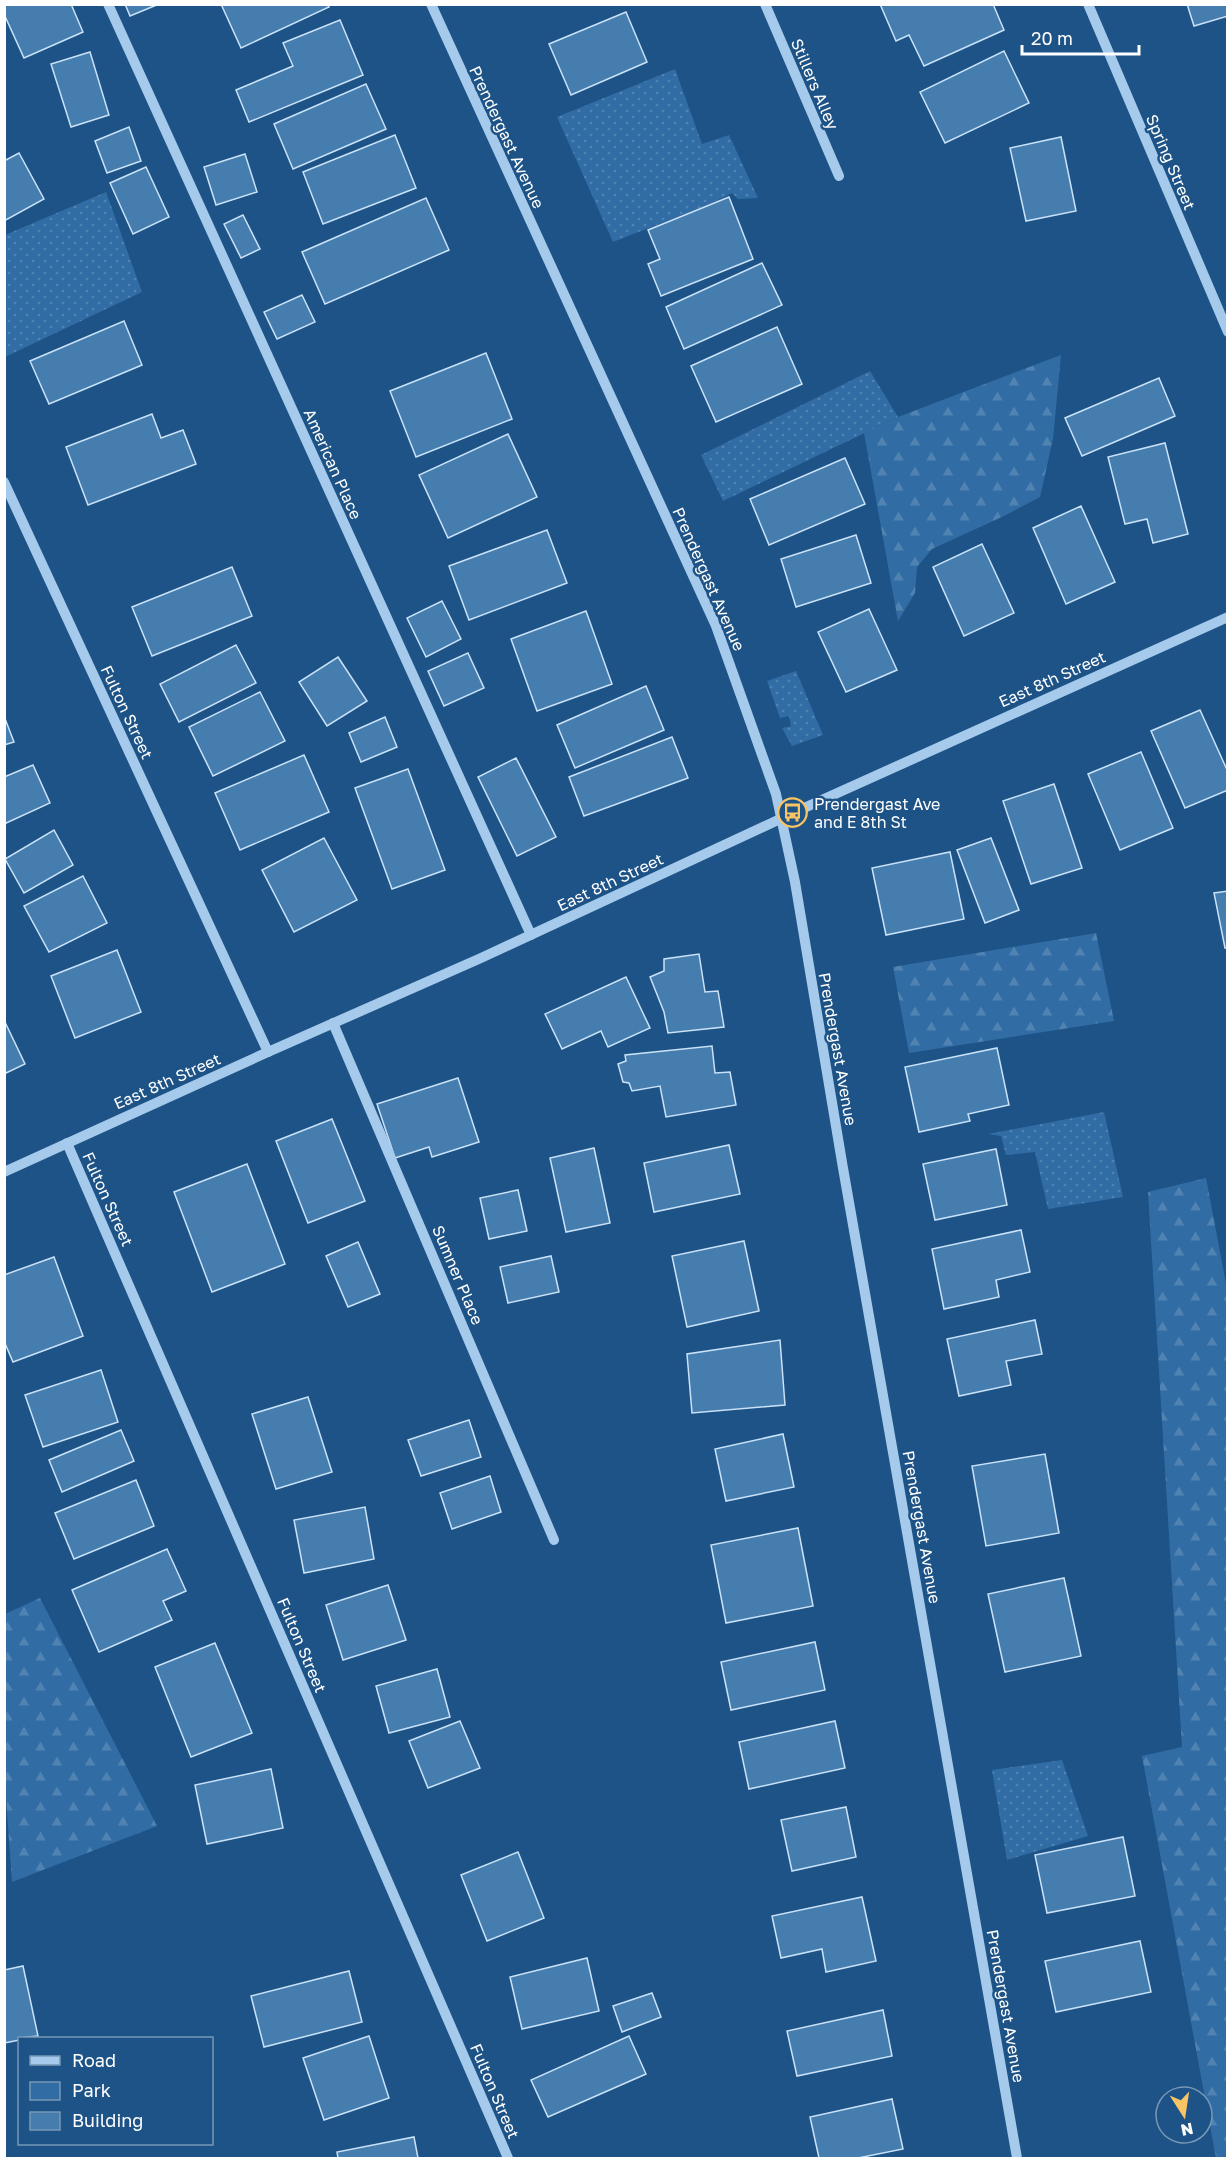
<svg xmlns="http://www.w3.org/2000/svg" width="1232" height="2163" viewBox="0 0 1232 2163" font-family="'Golos Text',sans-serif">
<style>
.green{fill:url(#green-dots)}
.forest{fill:url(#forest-firs)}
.building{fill:#457daf;stroke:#cae2f8;stroke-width:1.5}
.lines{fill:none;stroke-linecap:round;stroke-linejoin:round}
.minor{stroke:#a6caeb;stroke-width:10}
.labels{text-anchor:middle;stroke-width:5;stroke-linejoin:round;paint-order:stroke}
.street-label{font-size:16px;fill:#fff;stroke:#1d5386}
.poi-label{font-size:16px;fill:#fff;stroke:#1d5386;text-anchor:start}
</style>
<defs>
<pattern id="green-dots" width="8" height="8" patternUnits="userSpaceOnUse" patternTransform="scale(1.5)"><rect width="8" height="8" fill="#316da4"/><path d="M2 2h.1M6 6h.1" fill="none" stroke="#5083b2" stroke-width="1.8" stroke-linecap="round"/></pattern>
<pattern id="forest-firs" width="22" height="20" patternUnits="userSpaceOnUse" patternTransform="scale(1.5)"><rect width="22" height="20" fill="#316da4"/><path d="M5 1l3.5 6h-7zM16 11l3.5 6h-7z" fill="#5083b2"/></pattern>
</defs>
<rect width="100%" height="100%" fill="#1d5386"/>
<g class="green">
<path d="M675,69L702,144L729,135L758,198L738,199L732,193L710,204L613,242L557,117Z"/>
<path d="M106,192L142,292L5,357V235Z"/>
<path d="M870,371L898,417L723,501L701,455Z"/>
<path d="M796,671L823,735L792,746L782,728L791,726L789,716L780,718L767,681Z"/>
<path d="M1104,1112L1123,1197L1048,1209L1035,1152L1006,1155L1001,1136L988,1134Z"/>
<path d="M1062,1760L1088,1836L1007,1860L992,1770Z"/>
</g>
<g class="forest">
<path d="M1061,355L1053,439L1040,497L1004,516L932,549L917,567L915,593L898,621L864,433L898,417Z"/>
<path d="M1096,933L1114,1021L909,1053L893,967Z"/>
<path d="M1206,1178L1228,1294L1227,2158H1216L1142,1756L1182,1747L1148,1192Z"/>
<path d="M40,1598L157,1826L12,1882L4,1770L5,1614Z"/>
</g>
<g class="building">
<path d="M4,4H71L83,32L24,58L4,14Z"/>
<path d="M125,4H159L130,16Z"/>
<path d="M221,4H327L329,7L241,48Z"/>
<path d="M880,4H993L1004,30L924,66L909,35L896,41Z"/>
<path d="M1187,4H1228V16L1194,26Z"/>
<path d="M626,12L647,62L571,95L549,44Z"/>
<path d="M340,20L363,75L249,122L236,90L293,66L283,43Z"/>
<path d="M1004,51L1029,103L945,143L920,92Z"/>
<path d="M90,52L109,115L71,127L51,64Z"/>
<path d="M366,84L386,129L293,169L274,124Z"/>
<path d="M129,127L141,161L107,173L95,141Z"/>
<path d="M395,135L416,188L323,224L303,172Z"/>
<path d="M1061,137L1076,211L1026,221L1010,148Z"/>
<path d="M19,153L44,199L4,221V161Z"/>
<path d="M245,154L257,192L216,205L204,167Z"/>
<path d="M146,167L169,217L133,234L110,183Z"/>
<path d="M729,197L753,259L661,296L648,264L660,259L648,230Z"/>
<path d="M426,198L449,250L325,304L302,252Z"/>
<path d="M243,215L260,249L241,258L224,224Z"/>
<path d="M762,263L782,305L684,349L666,307Z"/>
<path d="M302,295L315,322L277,339L264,312Z"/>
<path d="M124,321L142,365L49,404L30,361Z"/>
<path d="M777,327L802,384L716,422L691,366Z"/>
<path d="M486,353L512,419L416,457L390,391Z"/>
<path d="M1159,378L1175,416L1082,456L1065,418Z"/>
<path d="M152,414L161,438L183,430L196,464L88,505L66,447Z"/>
<path d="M508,434L537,497L448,538L419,475Z"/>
<path d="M1165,443L1188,534L1153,543L1147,519L1125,524L1108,457Z"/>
<path d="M845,458L865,504L769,545L750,499Z"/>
<path d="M1081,506L1115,582L1066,604L1033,528Z"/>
<path d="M547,530L567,583L469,620L449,566Z"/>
<path d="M856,535L871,583L796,607L781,559Z"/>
<path d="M982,544L1014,613L964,636L933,567Z"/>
<path d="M232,567L252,616L152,656L132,607Z"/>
<path d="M442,601L461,639L426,657L407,618Z"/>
<path d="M869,609L897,670L846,692L818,632Z"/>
<path d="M586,611L612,684L537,711L511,639Z"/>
<path d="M236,645L256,683L179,722L160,684Z"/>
<path d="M468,653L484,688L444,706L428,671Z"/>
<path d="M338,657L367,701L327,726L299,682Z"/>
<path d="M646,686L664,730L575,768L557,725Z"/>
<path d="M260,692L285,741L213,776L189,727Z"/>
<path d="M1200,710L1228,772V790L1185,808L1151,731Z"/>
<path d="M4,716L14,742L4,745Z"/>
<path d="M385,717L397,747L361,762L349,733Z"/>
<path d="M672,737L688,778L584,816L569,777Z"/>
<path d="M1141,752L1173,828L1120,850L1088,774Z"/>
<path d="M304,755L329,812L240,850L215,793Z"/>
<path d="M516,758L556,837L517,856L478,777Z"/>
<path d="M33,765L50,803L4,824V777Z"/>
<path d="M408,769L445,870L392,889L355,788Z"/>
<path d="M1054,784L1082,868L1031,884L1003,801Z"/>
<path d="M54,830L73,865L24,893L5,859Z"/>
<path d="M324,838L357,900L294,932L262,870Z"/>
<path d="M991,838L1019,910L985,923L957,850Z"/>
<path d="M950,852L964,919L886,935L872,868Z"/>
<path d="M83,876L107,923L49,952L24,906Z"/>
<path d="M1228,891V947L1225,948L1214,893Z"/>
<path d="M117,950L141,1012L75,1038L51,976Z"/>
<path d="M699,954L705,992L718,991L724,1027L668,1033L664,1012L650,977L664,971V959Z"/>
<path d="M626,977L650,1028L608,1047L601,1031L562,1049L545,1014Z"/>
<path d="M4,1020L25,1064L4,1074Z"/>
<path d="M712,1046L715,1073L730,1072L736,1105L666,1117L660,1086L632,1091L629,1083L623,1082L618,1064L626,1061L625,1055Z"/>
<path d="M997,1048L1009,1105L968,1114L970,1121L919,1132L905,1067Z"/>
<path d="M458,1078L479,1142L432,1157L429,1147L395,1158L377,1104Z"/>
<path d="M332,1119L365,1201L308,1223L276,1141Z"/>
<path d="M729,1145L740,1194L654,1212L644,1163Z"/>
<path d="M594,1148L610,1223L566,1232L550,1158Z"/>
<path d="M996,1149L1007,1205L935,1220L923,1164Z"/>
<path d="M247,1164L285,1264L212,1292L174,1192Z"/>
<path d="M518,1190L527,1231L489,1239L480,1198Z"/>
<path d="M1021,1230L1030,1272L996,1280L999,1297L944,1309L932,1249Z"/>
<path d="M744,1241L759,1311L687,1327L672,1256Z"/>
<path d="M358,1242L380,1294L348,1307L326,1256Z"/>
<path d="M551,1256L559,1292L508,1303L500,1267Z"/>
<path d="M54,1257L83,1336L13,1362L4,1341V1275Z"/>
<path d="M1035,1320L1042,1354L1006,1361L1011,1385L959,1396L947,1339Z"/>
<path d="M780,1340L785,1405L692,1413L687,1354Z"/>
<path d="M101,1370L118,1422L43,1447L25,1395Z"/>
<path d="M308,1397L332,1472L276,1489L252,1414Z"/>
<path d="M469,1420L481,1457L421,1476L408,1440Z"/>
<path d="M121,1430L134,1461L62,1492L49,1460Z"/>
<path d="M783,1434L794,1487L726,1501L715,1449Z"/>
<path d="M1045,1454L1059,1533L986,1546L972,1466Z"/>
<path d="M490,1476L501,1512L452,1529L440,1493Z"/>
<path d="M136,1480L154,1526L74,1559L55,1513Z"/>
<path d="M365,1507L374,1559L304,1573L294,1520Z"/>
<path d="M798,1528L813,1606L726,1623L711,1545Z"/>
<path d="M167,1549L186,1591L163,1601L172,1620L99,1652L72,1590Z"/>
<path d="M1064,1578L1081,1656L1005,1672L988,1594Z"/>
<path d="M388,1585L406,1640L343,1660L326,1605Z"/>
<path d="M815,1642L825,1690L731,1710L721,1662Z"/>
<path d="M215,1643L252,1733L191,1757L155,1667Z"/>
<path d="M437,1669L450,1717L389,1733L376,1686Z"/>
<path d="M460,1721L480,1768L428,1788L409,1741Z"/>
<path d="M835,1721L845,1768L749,1789L739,1742Z"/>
<path d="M271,1769L283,1828L207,1844L195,1785Z"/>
<path d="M846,1807L856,1857L792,1871L781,1820Z"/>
<path d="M1123,1837L1135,1896L1047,1913L1035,1855Z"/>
<path d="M518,1852L544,1918L487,1941L461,1875Z"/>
<path d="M862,1897L876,1961L826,1972L822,1949L781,1958L772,1916Z"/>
<path d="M1140,1941L1151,1992L1056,2012L1045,1961Z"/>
<path d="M587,1958L599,2011L522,2029L510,1977Z"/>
<path d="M23,1966L38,2036L20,2038V2040L4,2043V1970Z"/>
<path d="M349,1971L362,2022L264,2047L251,1996Z"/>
<path d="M652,1993L661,2017L622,2032L613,2006Z"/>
<path d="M883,2010L892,2056L797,2076L787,2031Z"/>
<path d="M369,2036L389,2098L324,2120L303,2058Z"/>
<path d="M629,2036L646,2074L548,2117L531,2080Z"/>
<path d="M892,2099L903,2149L858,2158H819L810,2117Z"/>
<path d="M414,2137L418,2158H338L337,2152Z"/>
</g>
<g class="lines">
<g class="minor">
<path d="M108,4L531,935"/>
<path d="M431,4L716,626L776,794L795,882L843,1168L1017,2158"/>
<path d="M765,4L839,176"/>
<path d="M1088,4L1228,332"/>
<path d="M4,482L268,1052"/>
<path d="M333,1023L554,1540"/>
<path d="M67,1143L508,2158"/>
<path d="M4,1172L268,1052L481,958L793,813L1228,617"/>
</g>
</g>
<defs>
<symbol id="bus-ring" viewBox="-11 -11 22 22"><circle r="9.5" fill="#1d5386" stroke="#fac464" stroke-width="1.5"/><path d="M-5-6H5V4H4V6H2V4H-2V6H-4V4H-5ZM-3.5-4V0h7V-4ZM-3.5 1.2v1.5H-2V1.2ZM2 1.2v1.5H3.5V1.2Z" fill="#fac464"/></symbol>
</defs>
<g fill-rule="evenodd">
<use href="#bus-ring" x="776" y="796" width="33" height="33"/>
</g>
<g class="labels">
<g class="street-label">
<text transform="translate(815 84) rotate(67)" y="6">Stillers Alley</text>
<text transform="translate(507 137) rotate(65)" y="6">Prendergast Avenue</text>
<text transform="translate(1171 162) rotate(67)" y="6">Spring Street</text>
<text transform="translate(333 464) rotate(66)" y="6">American Place</text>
<text transform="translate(709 579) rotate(66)" y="6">Prendergast Avenue</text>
<text transform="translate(1052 679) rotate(-24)" y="6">East 8th Street</text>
<text transform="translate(127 712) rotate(65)" y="6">Fulton Street</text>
<text transform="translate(610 882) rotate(-25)" y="6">East 8th Street</text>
<text transform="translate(838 1049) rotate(80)" y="6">Prendergast Avenue</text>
<text transform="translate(167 1081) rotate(-24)" y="6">East 8th Street</text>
<text transform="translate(108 1199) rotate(66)" y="6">Fulton Street</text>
<text transform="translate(458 1275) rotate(67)" y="6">Sumner Place</text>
<text transform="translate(922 1527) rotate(80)" y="6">Prendergast Avenue</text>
<text transform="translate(302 1645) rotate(67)" y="6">Fulton Street</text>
<text transform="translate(1006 2006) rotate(80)" y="6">Prendergast Avenue</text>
<text transform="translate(495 2091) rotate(67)" y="6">Fulton Street</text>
</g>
<g class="poi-label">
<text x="814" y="810">Prendergast Ave<tspan x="814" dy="18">and E 8th St</tspan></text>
</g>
</g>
<rect width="1232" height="2163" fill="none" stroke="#ffffff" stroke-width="12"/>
<rect x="18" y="2037" width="195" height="108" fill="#1d5386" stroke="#7798b6" stroke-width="1.5"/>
<rect x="30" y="2056" width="30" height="9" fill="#a6caeb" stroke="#7798b6" stroke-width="1.5"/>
<text x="72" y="2067" font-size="18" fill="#ffffff">Road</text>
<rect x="30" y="2082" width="30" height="18" fill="#316da4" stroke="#7798b6" stroke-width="1.5"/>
<text x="72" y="2097" font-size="18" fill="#ffffff">Park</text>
<rect x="30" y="2112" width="30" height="18" fill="#457daf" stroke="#7798b6" stroke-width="1.5"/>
<text x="72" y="2127" font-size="18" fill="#ffffff">Building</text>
<g transform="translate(1184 2115) rotate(168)"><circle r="28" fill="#1d5386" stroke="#7798b6" stroke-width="1.5"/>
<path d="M0-4.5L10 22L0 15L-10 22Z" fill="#fac464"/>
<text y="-9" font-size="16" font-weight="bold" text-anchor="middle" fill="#ffffff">N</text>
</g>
<path d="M1022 45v9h117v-9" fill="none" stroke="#ffffff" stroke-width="3"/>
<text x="1031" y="45" font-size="18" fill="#ffffff" stroke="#1d5386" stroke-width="4.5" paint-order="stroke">20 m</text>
</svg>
